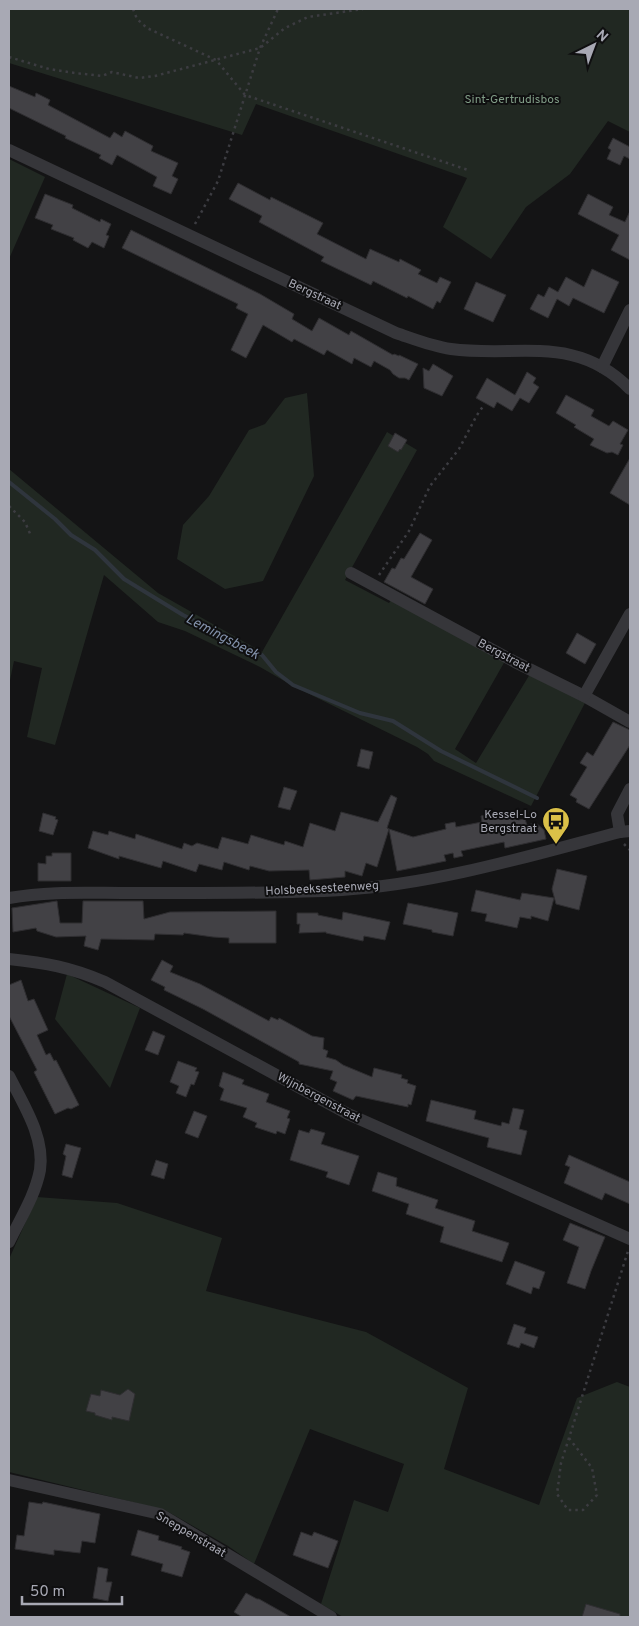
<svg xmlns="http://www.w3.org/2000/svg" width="639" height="1626" viewBox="0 0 639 1626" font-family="Overpass,sans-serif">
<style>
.green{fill:#212822}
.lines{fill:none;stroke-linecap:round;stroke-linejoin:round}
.stream{stroke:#2f353d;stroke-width:4}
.building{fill:#424145;stroke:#2f2e31}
.path{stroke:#3c3c41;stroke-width:2.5;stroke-dasharray:2.5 4;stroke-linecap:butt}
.minor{stroke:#36363a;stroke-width:12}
.labels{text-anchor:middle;stroke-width:4;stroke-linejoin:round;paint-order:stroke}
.park-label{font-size:12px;fill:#819d87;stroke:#0f0f10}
.street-label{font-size:12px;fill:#a8a9b4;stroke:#0f0f10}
.poi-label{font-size:12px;fill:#a8a9b4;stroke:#0f0f10;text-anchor:end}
.water-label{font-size:14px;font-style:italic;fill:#8392ab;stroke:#0f0f10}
</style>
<rect width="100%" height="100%" fill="#141415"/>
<g class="green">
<path d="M9,9H630V132L608,121L570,174L526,207L491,259L443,227L467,178L256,104L242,135L9,63Z"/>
<path d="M9,159L45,177L9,259Z"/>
<path d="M307,393L314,476L263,581L225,589L177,559L183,525L209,496L249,430L265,424L285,398Z"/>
<path d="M387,432L417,450L345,580L389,603L392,599L505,661L455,749L476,763L530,674L586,701L531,806L434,761L428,754L417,747L293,686L260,667L185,631L158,622L104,575L55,745L27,737L42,668L14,661L9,685V469L158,593L262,652Z"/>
<path d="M67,974L140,1008L110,1088L55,1019Z"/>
<path d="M37,1197L117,1203L222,1238L206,1291L366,1332L468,1388L444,1469L539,1505L577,1398L617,1382L630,1387V1617H343L321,1604L354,1500L388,1512L404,1464L310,1429L254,1564L228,1546L165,1510L9,1472V1259Z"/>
</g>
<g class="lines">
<path class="stream" d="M9,482L55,519L71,535L95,550L124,579L183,615L262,655L276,672L293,685L360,713L393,721L441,751L537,798"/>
</g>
<g class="building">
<path d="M9,86L35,97L36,93L50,100L48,105L110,138L114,132L122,137L125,131L153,146L151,151L178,163L172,176L178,179L171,194L153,186L157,177L117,155L112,165L99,158L101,155L65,138L66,136L9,108Z"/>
<path d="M613,138L630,147V159L624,156L620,165L607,159L611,150L608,148Z"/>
<path d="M238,183L270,200L271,197L323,223L317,234L366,259L370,249L399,262L400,259L421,270L418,274L437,283L440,277L451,282L440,303L437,301L433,309L408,296L407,298L373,281L371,285L321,261L324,257L259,222L262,216L229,199Z"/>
<path d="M45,194L73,205L72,208L100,222L101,219L111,224L106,235L109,236L104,248L92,242L88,248L73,240L74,238L51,229L53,225L35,218Z"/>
<path d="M588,194L613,207L609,215L625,222L630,211V260L611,250L619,235L578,214Z"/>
<path d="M131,230L260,294L294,314L292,319L312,331L319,318L349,335L351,331L393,355L394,354L399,356V355L418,364L409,380L405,378H399L393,374L390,370L374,361L371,367L354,358L352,364L327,350L324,355L294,339L292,342L263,325L246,358L231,350L248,314L236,308L238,304L122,248Z"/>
<path d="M592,269L619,282L604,313L573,298L569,306L557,299L548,318L530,309L538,294L544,297L549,287L558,292L566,277L584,287Z"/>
<path d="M476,282L506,295L493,322L464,309Z"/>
<path d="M433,364L453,376L442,396L424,388L423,368L429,371Z"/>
<path d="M527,372L536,378L533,383L539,387L529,403L520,398L512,411L497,402L494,408L476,398L487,378L515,395Z"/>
<path d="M566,395L594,410L591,416L609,426L613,421L628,430L620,444L623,445L618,455L612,452L607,453L590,445L594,439L574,427L576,425L556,413Z"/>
<path d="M395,433L407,440L401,450L400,449L398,452L388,446Z"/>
<path d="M630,458V505L610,493Z"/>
<path d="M420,533L432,540L411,577L433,589L425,604L384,582L392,568L395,569L401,558L404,559Z"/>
<path d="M577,633L596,644L585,664L566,653Z"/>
<path d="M613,722L630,730V745L589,809L576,802L577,799L570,795L587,767L580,763L587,752L593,756Z"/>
<path d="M361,749L373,752L369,769L357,766Z"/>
<path d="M284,787L297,791L290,810L278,807Z"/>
<path d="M391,795L397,798L387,828L389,829L377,867L366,863L362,876L345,871V877L310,880L309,870L269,871L250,866L249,870L224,862L222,870L199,864L196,872L163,861L161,868L119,856V859L88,848L93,831L108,835L109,831L135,839L136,834L182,849L184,843L192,846L197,843L218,849L222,837L248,844L251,835L284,845L285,841L303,847L310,823L335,831L341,812L378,822Z"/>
<path d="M43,813L56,817L55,819L58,820L53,835L39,831Z"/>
<path d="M491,814L492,819L517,815L518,820L525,819L527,825L536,823L544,830L546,839L505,848L504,842L461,851L463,856L454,858L453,853L444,855L446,861L397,871L389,829L413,837L446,829L445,824L455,822L456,827L482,822L481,816Z"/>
<path d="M52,853H71V881H38V863L46,864V856H52Z"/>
<path d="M557,869L587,876L579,910L556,904L552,889Z"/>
<path d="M476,890L520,900L522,893L554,898L548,921L531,916V919L520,917L517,928L485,921L487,914L471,911Z"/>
<path d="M57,901L60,923H82L83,901H143L144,919L170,912L276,911V943H229V938L213,937L184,933L183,935L155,934L154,940L101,939L98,950L84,946L86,936L56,937L37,931L36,928L13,932L12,908Z"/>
<path d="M408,903L458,913L453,936L432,932V930L403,924Z"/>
<path d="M343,912L390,922L385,940L364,936L363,941L326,933V932L299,933L300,924H297V913H318V915L342,920Z"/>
<path d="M162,960L173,966L170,972L200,984L269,1021L271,1017L278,1020L279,1018L312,1036L324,1038L323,1049L328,1051L326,1057L336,1060L343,1065L372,1077L374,1068L402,1075L401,1078L408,1080L407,1083L416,1086L411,1105L408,1104V1107L356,1096L353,1100L333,1091L337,1082L330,1079L333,1071L299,1064V1062L203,1009L164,990L165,987L151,980Z"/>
<path d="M21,980L28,1001L34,999L48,1030L37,1035L46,1055L50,1053L54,1061L56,1060L79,1105L71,1109L68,1108L55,1114L34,1072L37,1070L9,1016V985Z"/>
<path d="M153,1031L165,1036L158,1055L145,1050Z"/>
<path d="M178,1061L197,1068L195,1071L199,1072L194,1085L191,1084L186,1097L176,1093L179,1086L170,1082Z"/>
<path d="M223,1072L244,1080L242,1084L269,1094L266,1102L290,1111L287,1118L290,1119L285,1134L277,1131L276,1134L255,1127L257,1123L243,1117L247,1108L220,1100L224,1089L219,1086Z"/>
<path d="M431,1100L476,1111L474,1119L501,1126L502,1122L509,1124L513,1108L524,1110L519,1129L527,1131L521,1155L487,1147L489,1138L426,1121Z"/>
<path d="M194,1111L207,1116L198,1138L185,1133Z"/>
<path d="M311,1129L325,1133L321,1144L359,1156L349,1185L326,1177L328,1172L290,1160L299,1130L309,1133Z"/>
<path d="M66,1144L81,1148L72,1178L62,1175L66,1156L63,1154Z"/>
<path d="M569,1155L630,1182V1204L605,1193L602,1200L564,1183L570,1167L565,1165Z"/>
<path d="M156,1160L168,1164L164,1179L151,1175Z"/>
<path d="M378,1172L397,1178L396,1186L438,1200L435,1208L475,1221L472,1231L509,1243L502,1262L440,1242L444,1227L406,1214L409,1204L372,1191Z"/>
<path d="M570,1223L605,1237L591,1271L585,1289L567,1283L579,1247L563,1240Z"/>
<path d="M515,1261L545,1272L539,1289L533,1287L531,1294L506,1284Z"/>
<path d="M514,1324L526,1328L524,1333L538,1337L534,1348L521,1343L519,1348L507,1344Z"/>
<path d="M128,1389L135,1394L129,1421L112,1417V1420L95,1415V1413L86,1411L91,1394L100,1396L101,1390L120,1395Z"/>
<path d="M29,1502L42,1504L43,1502L100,1514L95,1543L82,1541L80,1553L54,1550V1555L15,1549L17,1535L24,1536Z"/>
<path d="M138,1530L159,1536L158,1540L182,1547L181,1549L190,1552L182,1577L161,1571L163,1564L131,1555Z"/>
<path d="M301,1532L312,1536L314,1532L338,1541L328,1568L293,1555Z"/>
<path d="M98,1567L108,1569L106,1582H112L108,1601L93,1598Z"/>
<path d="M246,1593L257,1599H259L291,1617H242L234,1612Z"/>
<path d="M586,1604L620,1614V1617H582Z"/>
</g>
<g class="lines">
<g class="path">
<path d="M133,9L137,19L147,28L216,60L245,95L468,170"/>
<path d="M9,57L49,69L75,73L102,76L112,72L139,78L155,76L260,48L285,28L308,17L363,9"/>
<path d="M195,224L218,181L260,48L278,9"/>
<path d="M9,506L25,522L31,536"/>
<path d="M379,575L409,531L430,486L459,449L477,415L484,405"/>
<path d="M624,844L630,850"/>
<path d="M569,1438L592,1468L597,1495L583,1510H568L557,1494L561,1463L569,1438L628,1251"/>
</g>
<g class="minor">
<path d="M9,150L396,333C414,339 431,346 451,349C518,358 575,333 630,389"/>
<path d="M602,367L630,310"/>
<path d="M351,573L515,662L584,696L630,722"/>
<path d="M584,696L630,614"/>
<path d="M620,832L617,814L630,789"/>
<path d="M9,898C48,891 86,893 126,893C198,893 270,894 342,890C436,884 529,856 620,832L630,831"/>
<path d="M9,959C46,963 70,967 105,982L348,1114L630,1239"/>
<path d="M9,1076C23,1104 45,1137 40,1170C35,1196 20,1219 9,1242"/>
<path d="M9,1480L160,1514L331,1617"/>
</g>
</g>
<defs>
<symbol id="bus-pin" viewBox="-11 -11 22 30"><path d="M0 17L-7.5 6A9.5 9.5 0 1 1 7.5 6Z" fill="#dac048" stroke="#0f0f10"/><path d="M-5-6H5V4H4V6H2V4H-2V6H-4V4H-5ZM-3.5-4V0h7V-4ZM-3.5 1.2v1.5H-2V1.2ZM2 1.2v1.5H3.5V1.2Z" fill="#111"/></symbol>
</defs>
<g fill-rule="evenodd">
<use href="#bus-pin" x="540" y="805" width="32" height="43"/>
</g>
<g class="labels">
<g class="park-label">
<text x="512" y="103">Sint-Gertrudisbos</text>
</g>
<g class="street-label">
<text transform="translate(315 294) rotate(25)" y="4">Bergstraat</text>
<text transform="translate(504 655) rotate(28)" y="4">Bergstraat</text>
<text transform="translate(322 888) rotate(-3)" y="4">Holsbeeksesteenweg</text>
<text transform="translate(319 1097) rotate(28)" y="4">Wijnbergenstraat</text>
<text transform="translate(191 1534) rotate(30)" y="4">Sneppenstraat</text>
</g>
<g class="poi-label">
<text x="537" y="818">Kessel-Lo<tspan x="537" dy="14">Bergstraat</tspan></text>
</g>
<g class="water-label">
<text transform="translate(223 636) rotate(28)" y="5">Lemingsbeek</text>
</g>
</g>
<rect width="639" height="1626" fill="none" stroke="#a8a9b4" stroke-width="20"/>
<g transform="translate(594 45) rotate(42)" stroke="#0f0f10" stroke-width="4" paint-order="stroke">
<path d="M0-4L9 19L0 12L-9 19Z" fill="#a8a9b4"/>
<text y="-8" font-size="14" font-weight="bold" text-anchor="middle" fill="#a8a9b4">N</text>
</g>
<path d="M22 1596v8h100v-8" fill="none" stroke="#a8a9b4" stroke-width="2.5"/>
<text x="30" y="1596" font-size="15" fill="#a8a9b4" stroke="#0f0f10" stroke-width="4" paint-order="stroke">50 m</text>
</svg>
